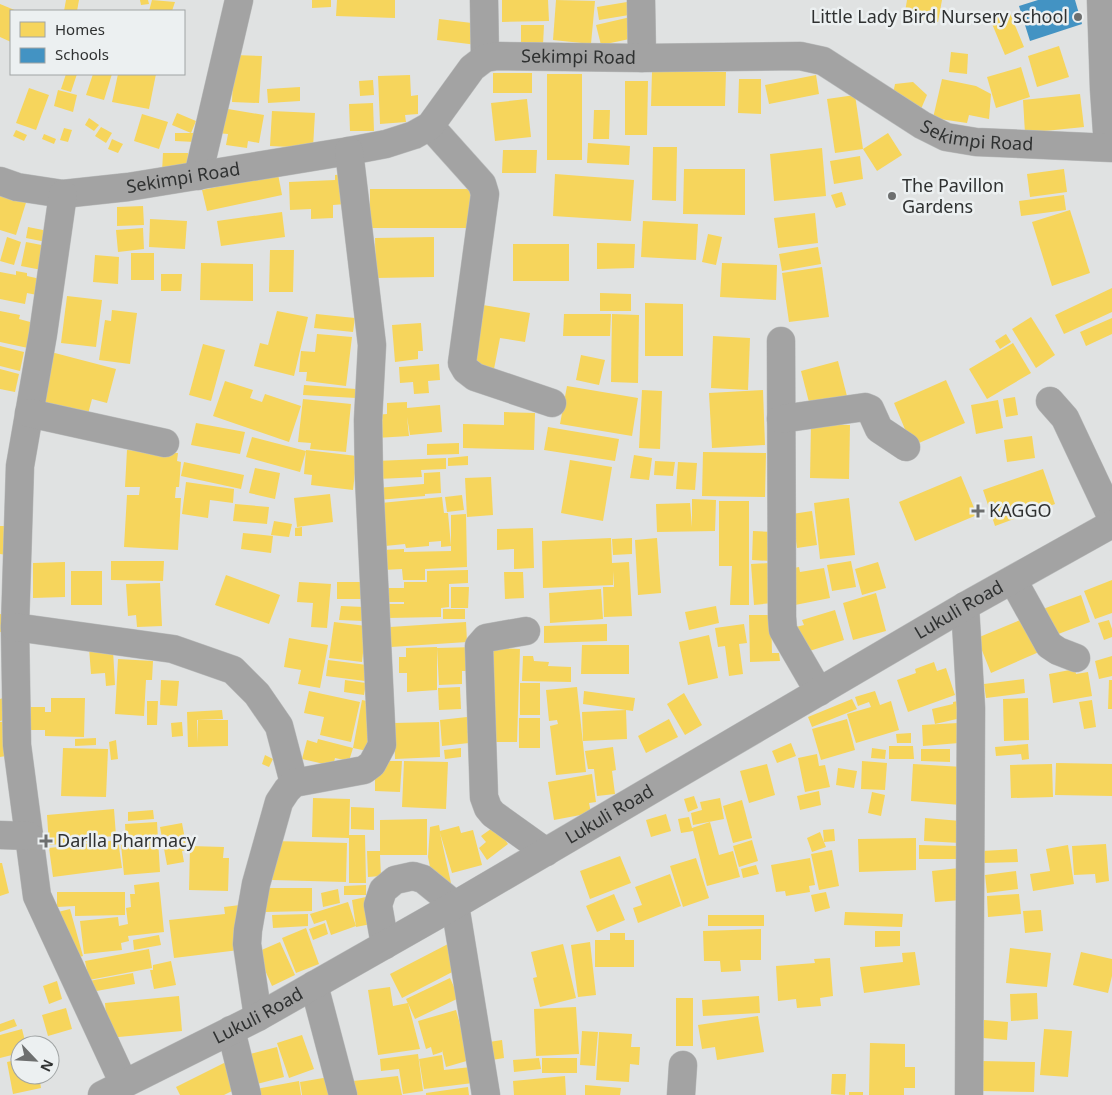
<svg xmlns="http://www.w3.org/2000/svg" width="1112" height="1095" viewBox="0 0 1112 1095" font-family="'Noto Sans',sans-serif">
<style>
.homes{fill:#f6d55c}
.schools{fill:#4393c3}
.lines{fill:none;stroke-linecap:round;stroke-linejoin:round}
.minor-casing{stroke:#bdbfbf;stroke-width:29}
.minor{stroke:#a3a3a3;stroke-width:28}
.poi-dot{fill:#6d6f6f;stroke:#ecf0f1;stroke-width:2}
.labels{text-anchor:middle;stroke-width:5;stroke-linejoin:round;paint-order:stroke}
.poi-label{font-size:18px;fill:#2f3131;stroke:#ecf0f1;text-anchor:start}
.street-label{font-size:18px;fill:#2f3131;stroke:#ecf0f1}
</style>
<rect width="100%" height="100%" fill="#e0e2e2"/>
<g class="homes">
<path d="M66,0H79L77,11H64Z"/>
<path d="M140,0H148L149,4L141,5Z"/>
<path d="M152,0L175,2L172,11H149Z"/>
<path d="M312,0H331V7L312,8Z"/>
<path d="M337,0H395V18L336,16Z"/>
<path d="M502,0H548L549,21L502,22Z"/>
<path d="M556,0L595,1L591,44L553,40Z"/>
<path d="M907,0H942L938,22L904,18Z"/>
<path d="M633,1L635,14L599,20L597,7Z"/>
<path d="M0,4L17,11H11V42L0,37Z"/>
<path d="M1009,11L1024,47L1005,55L990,19Z"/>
<path d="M635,16L639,37L601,45L596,25Z"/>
<path d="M439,19L480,24L477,45L437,40Z"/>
<path d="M521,25H544L543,45H521Z"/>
<path d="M1059,46L1069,77L1037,87L1028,56Z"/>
<path d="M951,52L968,54L967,74L949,72Z"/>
<path d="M234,55L262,56L259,103L232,102Z"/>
<path d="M1021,67L1030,97L996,108L987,77Z"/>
<path d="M652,72H726L725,106H651Z"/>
<rect x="493" y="73" width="39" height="20"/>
<path d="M66,74H77L71,92L61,89Z"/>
<path d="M93,74H112L104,100L86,95Z"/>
<path d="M118,74H156L149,109L112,102Z"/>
<rect x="547" y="74" width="35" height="86"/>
<path d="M410,75L411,96L418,95V114L405,115L406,122L380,124L378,76Z"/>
<path d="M816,75L819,94L769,104L765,85Z"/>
<path d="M739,79H761V114L738,113Z"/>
<path d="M942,79L976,86L991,94L989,119L969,115L967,123L933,118Z"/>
<path d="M373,80L374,95L360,96L359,81Z"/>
<path d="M625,81H648L647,135H625Z"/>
<path d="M913,82L927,95L921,109L893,94L895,84Z"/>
<path d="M300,87V101L268,103L267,89Z"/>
<path d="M29,88L49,95L36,130L16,123Z"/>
<path d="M58,90L77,95L73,112L54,106Z"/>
<path d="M1080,94L1084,127L1025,133L1023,100Z"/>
<path d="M855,95L863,149L835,153L827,99Z"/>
<path d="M527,99L531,137L495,141L491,103Z"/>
<path d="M373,103L374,131H350L349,104Z"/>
<path d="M222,108L264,115L259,143L248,141L247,148L226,145L228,134L217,133Z"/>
<path d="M594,110H610L609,139H593Z"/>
<path d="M272,111L315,113L313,148L270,146Z"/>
<path d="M177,113L196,121L191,133L172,125Z"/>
<path d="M142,114L168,122L159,149L134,141Z"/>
<path d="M89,118L99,125L94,131L85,125Z"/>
<path d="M101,127L112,133L106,143L95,136Z"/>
<path d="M64,128L72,130L68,142L60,140Z"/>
<path d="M16,130L27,135L24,141L13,136Z"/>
<path d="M175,133H195V142L175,141Z"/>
<path d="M888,133L902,155L877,171L863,149Z"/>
<path d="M44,134L56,139L54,144L42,139Z"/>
<path d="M112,139L123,144L118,153L108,149Z"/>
<path d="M588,143L630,146L629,165L587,163Z"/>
<path d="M653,147H677L676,201L652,200Z"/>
<path d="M822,148L826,196L774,201L770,154Z"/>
<path d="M503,150H537L536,173H502Z"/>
<path d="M163,153H188L187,173L162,172Z"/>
<path d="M860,156L863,179L834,184L830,161Z"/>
<path d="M684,169H745V215L683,214Z"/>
<path d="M1064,169L1067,192L1030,197L1027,174Z"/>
<path d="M278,174L282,195L207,211L202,190Z"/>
<path d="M345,174L346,204L333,205V218L311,219V209L290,210L289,182L335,180V175Z"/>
<path d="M555,174L634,180L631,221L553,216Z"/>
<path d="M0,187L28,196L16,235L0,230Z"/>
<rect x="370" y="189" width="102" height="39"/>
<path d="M842,192L846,205L836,208L831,195Z"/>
<path d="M1064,195L1066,210L1021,216L1019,201Z"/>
<path d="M143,206L144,225L117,226V207Z"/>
<path d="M1070,210L1090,273L1052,286L1032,222Z"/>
<path d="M282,212L285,237L221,246L217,221Z"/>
<path d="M815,213L818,243L778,248L774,218Z"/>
<path d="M150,219L187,221L185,249L149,247Z"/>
<path d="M643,221L698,224L696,260L641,257Z"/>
<path d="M28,227L48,231L46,242L26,238Z"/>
<path d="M143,228L144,249L118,252L116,230Z"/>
<path d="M708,234L722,237L716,265L702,262Z"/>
<path d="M7,237L21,242L14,265L0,261Z"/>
<path d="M434,237V277L376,278L375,238Z"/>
<path d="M26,242L52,247L47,271L21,266Z"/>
<path d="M597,243L635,244L634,268L597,269Z"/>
<rect x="513" y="244" width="56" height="37"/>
<path d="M818,247L821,264L782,271L779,254Z"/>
<path d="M270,250H294L293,292H269Z"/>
<rect x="131" y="253" width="23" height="27"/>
<path d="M95,255L119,257L118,284L93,282Z"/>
<path d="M201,263L253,264V301L200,300Z"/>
<path d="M722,263L777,265L776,300L720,297Z"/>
<path d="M822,267L829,317L789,322L782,273Z"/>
<path d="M16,271L27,273V276L45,280L42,296L27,293L25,304L0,299V272L16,275Z"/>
<path d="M161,274H182L181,291H161Z"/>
<path d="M1112,288V312L1064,334L1055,315Z"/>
<path d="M600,293L631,294V311H600Z"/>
<path d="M67,296L102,300L96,347L61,343Z"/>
<path d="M645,303L683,304V356H645Z"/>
<path d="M477,304L530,313L525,342L500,338L494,369L467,364Z"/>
<path d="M112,310L137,313L130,364L99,360L105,320L111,321Z"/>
<path d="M0,311L20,315L19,319L34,323L28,348L0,342Z"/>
<path d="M277,311L308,317L294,376L254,366L260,343L268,345Z"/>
<path d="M316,314L355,318L353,332L314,328Z"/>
<path d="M564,314H611L610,336H563Z"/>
<path d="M612,314L639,315L638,383L611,382Z"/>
<path d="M1031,317L1055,355L1036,368L1012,329Z"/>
<path d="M1112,318V334L1086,346L1080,332Z"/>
<path d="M421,323L423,351H418V359L395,362L392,325Z"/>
<path d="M317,334L352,337L346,386L306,381L307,372H299L301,351L315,352Z"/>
<path d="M1006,334L1011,342L1000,349L995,341Z"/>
<path d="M713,336L750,338L748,390L711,388Z"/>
<path d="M1013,343L1031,373L987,399L969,369Z"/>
<path d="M203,344L225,350L211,401L189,395Z"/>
<path d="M0,346L24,352L20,371L0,366Z"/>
<path d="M51,352L116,369L107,403L92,399L88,414L38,401Z"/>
<path d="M581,355L605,360L599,385L576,380Z"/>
<path d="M838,361L849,404L812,414L801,371Z"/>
<path d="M439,364L440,380L428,381L429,393L414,394L413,382L400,383L399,367Z"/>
<path d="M0,369L19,374L15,392L0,389Z"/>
<path d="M946,380L965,423L912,446L894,403Z"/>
<path d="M225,381L253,390L250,398L262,402L265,394L301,406L289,442L213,416Z"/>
<path d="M304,385L356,389V398L303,395Z"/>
<path d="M567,386L638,398L632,436L560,424Z"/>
<path d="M642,390L662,391L660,449L639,448Z"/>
<path d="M763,390L765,445L712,448L709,393Z"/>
<path d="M1015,397L1018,415L1006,417L1003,399Z"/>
<path d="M303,399L351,404L346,452L310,449L311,443L298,442Z"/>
<path d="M998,400L1003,428L976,434L971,405Z"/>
<path d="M407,402V408L440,405L442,432L410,435L407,417L409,436L376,438L375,415L387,414V403Z"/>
<path d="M504,412L535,413L534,450L463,448V424L504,425Z"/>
<path d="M196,423L245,432L240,454L191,445Z"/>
<path d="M811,424L850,425L849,479L810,478Z"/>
<path d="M548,427L619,439L615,461L544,450Z"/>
<path d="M1032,436L1035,458L1007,462L1004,440Z"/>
<path d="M252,437L306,451L300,472L246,457Z"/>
<path d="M459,443V454L427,455V444Z"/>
<path d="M127,450L178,453L177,461L181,462L179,487H176L175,498H181L178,550L124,547L127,495H139L140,487H125Z"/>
<path d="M306,450L357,456L353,490L311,485L312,475L304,474Z"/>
<path d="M703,452L766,453L765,497L702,496Z"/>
<path d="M634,455L652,458L649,480L630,478Z"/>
<path d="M468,456V465L448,466V458Z"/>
<path d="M446,458V469L421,470L422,477L377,479L376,461Z"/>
<path d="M570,460L612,467L603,521L561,513Z"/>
<path d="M655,461L675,462L673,476L654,475Z"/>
<path d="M184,462L244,475L241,489L181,476Z"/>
<path d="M678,462L697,463L695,490L676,489Z"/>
<path d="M255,468L280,473L275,499L249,493Z"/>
<path d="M1043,469L1055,504L995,526L983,490Z"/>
<path d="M440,472L441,493L425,494V496L378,500L377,488L424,484V473Z"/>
<path d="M961,476L977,515L915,541L899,502Z"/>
<path d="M491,477L493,515L467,517L465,478Z"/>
<path d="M186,482L234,489L233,503L210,500L208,518L182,514Z"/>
<path d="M330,494L333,522L297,527L294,498Z"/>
<path d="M462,495L464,510L447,512L445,497Z"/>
<path d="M442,497L444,513H448L451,546L441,547V541L429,542V546L406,548L405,544L385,546L381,503Z"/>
<path d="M849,498L855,555L820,559L814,503Z"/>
<path d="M692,499L716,500L715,531L657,532L656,504L690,503L692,527Z"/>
<path d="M719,501H749V605H730L732,566H719Z"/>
<path d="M235,504L269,507L267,524L233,521Z"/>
<path d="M812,511L817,545L797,548L792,514Z"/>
<path d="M466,514L467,567L425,569V580H403L402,569L383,570L382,550L404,549V552L451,551V515Z"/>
<path d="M274,521L292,524L289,537L271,535Z"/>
<path d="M0,526H8L7,555L0,554Z"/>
<path d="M302,527V536H295V528Z"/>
<path d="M533,528L534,568L514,569V549L497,550V529Z"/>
<path d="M753,531L773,532L771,561L752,560Z"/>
<path d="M243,533L273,536L271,553L241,549Z"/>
<path d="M611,538L612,563L629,562L632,616L604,617L603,587H614L613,571V585L543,588L542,541Z"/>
<path d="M632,538V554L613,555L612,539Z"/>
<path d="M657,538L661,593L638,595L635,540Z"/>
<path d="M111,561H164L163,581L111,580Z"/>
<path d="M851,561L856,587L832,591L827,565Z"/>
<path d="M65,562V597L33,598V563Z"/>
<path d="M878,562L886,588L862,595L855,569Z"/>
<path d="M769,563L772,603L754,605L751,564Z"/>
<path d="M799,567L800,572L824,568L830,598L790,606L784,570Z"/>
<path d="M468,570V583L449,584V607L441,608V617L388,618V604H404V602H388V588H404V582H427V571Z"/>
<rect x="71" y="571" width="31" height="34"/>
<path d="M504,572H523L524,598L505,599Z"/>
<path d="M226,575L280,595L269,624L215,605Z"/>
<path d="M1112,580V613L1095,619L1084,591Z"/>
<path d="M299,582L331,584L327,628L311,627L313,603L297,602Z"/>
<path d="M337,582H367L366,599H337Z"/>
<path d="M160,583L162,626L137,627L136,615L128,616L126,584Z"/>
<path d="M451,587H469L468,608H451Z"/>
<path d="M601,589L603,619L550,623L549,593Z"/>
<path d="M876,593L886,631L853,640L843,603Z"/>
<path d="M1081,595L1090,622L1053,636L1043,609Z"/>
<path d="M341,606L364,607V621L339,620Z"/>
<path d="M716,606L719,623L689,630L685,612Z"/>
<rect x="443" y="609" width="22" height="10"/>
<path d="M835,610L844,640L800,654L792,628L804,625L802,620Z"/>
<path d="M0,614L8,615L7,633L0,632Z"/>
<path d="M749,615H771L772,653H779L780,661L750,662Z"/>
<path d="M1025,618L1039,652L991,673L977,638Z"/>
<path d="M1109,620L1112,629V637L1104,640L1098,623Z"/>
<path d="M334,622L366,626L362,662L329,658Z"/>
<path d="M466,622L467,642L391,647L390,627Z"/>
<path d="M607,624V641L544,643V626Z"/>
<path d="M744,624L747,643L739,644L743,674L729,676L725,646L718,647L715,628Z"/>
<path d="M709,635L718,678L688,685L679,642Z"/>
<path d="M289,638L328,645L320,688L298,684L301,670L284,667Z"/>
<path d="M582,645H629V674H581Z"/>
<path d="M437,647V690L407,692V673H399V657H406V648Z"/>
<path d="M475,647L476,671H462V684L439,685L437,648Z"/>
<path d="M89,648L113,650L115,685L106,686L105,673L91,674Z"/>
<path d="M491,648L520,649L517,742H487Z"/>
<path d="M523,656H533L534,661L549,662L548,666L571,667V682L522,681Z"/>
<path d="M1112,656V676L1099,679L1095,661Z"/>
<path d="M118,659L153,661L152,680H146L144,716L115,714Z"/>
<path d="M328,660L367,665L365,681L326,676Z"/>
<path d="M934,662L937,671L946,668L955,695L908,712L897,680L916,673L915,669Z"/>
<path d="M1075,669L1076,674L1088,672L1092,696L1053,703L1049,674Z"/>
<path d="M1024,679L1025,693L986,698L984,684Z"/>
<path d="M161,680L179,681L177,706L160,705Z"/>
<path d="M345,680L366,683L364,695L344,692Z"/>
<path d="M1109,680H1112V709H1108Z"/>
<rect x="520" y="683" width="20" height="32"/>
<path d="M460,687L461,709L439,710L438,688Z"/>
<path d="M577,687L586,772L556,775L550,726L558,724L557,720L549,721L546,690Z"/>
<path d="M309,691L360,702L351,742L320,735L324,717L304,713Z"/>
<path d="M584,691L635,698L633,711L583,704Z"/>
<path d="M875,691L880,705L891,701L899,730L856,743L847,714L871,707L869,702L858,706L855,697Z"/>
<path d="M684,693L702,725L685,735L667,704Z"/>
<path d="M3,698L8,719L0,721V699Z"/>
<path d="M51,698H85L84,737L45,736V717V730H31V707H45V712H51Z"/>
<path d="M1028,698L1029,740L1004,741L1003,699Z"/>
<path d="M852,699L857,709L812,727L808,717Z"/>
<path d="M967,699L970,716L935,724L932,709L953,704V702Z"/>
<path d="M362,700L376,703L367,751L353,748Z"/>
<path d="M1092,700L1096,727L1084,729L1079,702Z"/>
<path d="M147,701H158L157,725H147Z"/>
<path d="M222,710L223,719L197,720L198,743V720H228V746L188,747L187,712Z"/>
<path d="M626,710L627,739L583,741L582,712Z"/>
<path d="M467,717L469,743L442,746L440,720Z"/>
<rect x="519" y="718" width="21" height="30"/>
<path d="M669,719L678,737L646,753L638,736Z"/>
<path d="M847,719L855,750L821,760L812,729Z"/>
<path d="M7,721L12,755L0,757V722Z"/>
<path d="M182,722L183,736L172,737L171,723Z"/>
<path d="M439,722L440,757L395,759L394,723Z"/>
<path d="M958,723L959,743L923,746L922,725Z"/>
<path d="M911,733V743H897L896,734Z"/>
<path d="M96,738V745L75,746V739Z"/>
<path d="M318,739L353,748L349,761L335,758L333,766L302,759L307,740L317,743Z"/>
<path d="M116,740L118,759L111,760L109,742Z"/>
<path d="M791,743L796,756L777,763L772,751Z"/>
<path d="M1028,744L1029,759L1022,760L1021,754L996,756L995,747Z"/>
<path d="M889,746H913L914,759H889Z"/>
<path d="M613,747L616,770L612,771L615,794L597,796L594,769H588L585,751Z"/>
<path d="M63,748L108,749L106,797L61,796Z"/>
<path d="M461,748V757L445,759L444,750Z"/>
<path d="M872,748L886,750L885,759L871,758Z"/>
<path d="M921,749H950V762L921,761Z"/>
<path d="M817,754L819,766L825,765L830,787L805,792L798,758Z"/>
<path d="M265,755L273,759L269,767L262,764Z"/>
<path d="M375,761H402L400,792L375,791Z"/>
<path d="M404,761L448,762L446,809L402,807Z"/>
<path d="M862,761L887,763L885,790L861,789Z"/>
<path d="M1056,763L1112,764V796L1055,795Z"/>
<path d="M767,764L775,795L749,803L740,771Z"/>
<path d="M913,764L963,767L961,805L911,801Z"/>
<path d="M1052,764L1053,797L1011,798L1010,765Z"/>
<path d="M838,768L857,771L854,788L836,785Z"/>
<path d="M592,774L596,802L589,803L591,813L554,820L548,782Z"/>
<path d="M819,791L821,805L800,810L797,796Z"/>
<path d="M872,792L885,795L881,816L868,813Z"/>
<path d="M694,796L698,808L688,812L684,799Z"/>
<path d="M313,798L350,799L349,835H365L366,883H349V838L312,837Z"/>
<path d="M720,798L724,819L693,825L691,813L702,810L700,802Z"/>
<path d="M742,800L752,838L733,843L723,806Z"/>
<path d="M351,807L374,808V830L351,829Z"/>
<path d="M114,809L116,836L102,837V841L49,845L47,815Z"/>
<path d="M153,810L154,819L128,821V812Z"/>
<path d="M666,814L671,831L651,837L646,820Z"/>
<path d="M689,817L692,828L710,822L719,855L733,851L740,877L707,886L693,831L681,833L678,819Z"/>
<path d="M925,818L961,821L960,843L924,841Z"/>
<path d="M427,819V855H380L381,876L368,877L367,851H380V820Z"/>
<path d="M157,822L160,872L124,875L121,845L126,844L125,824Z"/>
<path d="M182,823L187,850L182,851L184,862L167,865L160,827Z"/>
<path d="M439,825L440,831L459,826L461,833L473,830L482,865L452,873L440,833L451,883L434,887L428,857L430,827Z"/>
<path d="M495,826L508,844L487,860L479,848L486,842L481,836Z"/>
<path d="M834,829L835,841L824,842L823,830Z"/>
<path d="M820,832L826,847L812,852L807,838Z"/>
<path d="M916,838V870L859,872L858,839Z"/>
<path d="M118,840L122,868L53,877L49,848Z"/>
<path d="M752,840L758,861L739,867L733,846Z"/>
<path d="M274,841L347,843L346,882L272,880Z"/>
<path d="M1106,844L1109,881L1096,883L1095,874L1074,875L1072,846Z"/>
<path d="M919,845L959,846V859H919Z"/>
<path d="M1068,845L1074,884L1033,891L1030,874L1050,871L1046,849Z"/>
<path d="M190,846L224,847L223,858H229L228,891L189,890Z"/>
<path d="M1017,849L1018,862L982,863V851Z"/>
<path d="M832,850L839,886L819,890L811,854Z"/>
<path d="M620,856L631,883L590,899L580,871Z"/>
<path d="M696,858L709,898L683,907L670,866Z"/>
<path d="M810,858L815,885L809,886L810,892L786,896L785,891L776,892L771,865Z"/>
<path d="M0,863H2L9,893L0,896Z"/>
<path d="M756,865L759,874L743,878L741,869Z"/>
<path d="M959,868L962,900L935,902L932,871Z"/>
<path d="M1016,871L1018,889L987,893L985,875Z"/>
<path d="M670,874L681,906L638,923L633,908L642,905L635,887Z"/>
<path d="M159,882L164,932L128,936L129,941L121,943L122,950L84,954L80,921L118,917L119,926L128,924L126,908L131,907L130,894H135L134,885Z"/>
<path d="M366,885V895H344V886Z"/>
<path d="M264,888H312V911L265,912Z"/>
<path d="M338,889L340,903L323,907L321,893Z"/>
<path d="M57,892H125V915L75,916V906L57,907Z"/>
<path d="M826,892L830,908L815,912L811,895Z"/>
<path d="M614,894L625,920L597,932L586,906Z"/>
<path d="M1019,894L1021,914L988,917L987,896Z"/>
<path d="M366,897L371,924L356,927L352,900Z"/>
<path d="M348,902L356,926L331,935L326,920L314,924L310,914Z"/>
<path d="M240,905L239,950L174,958L169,920L225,914L224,907Z"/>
<path d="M70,909L83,956L67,961L54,913Z"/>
<path d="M1041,910L1043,931L1025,933L1023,911Z"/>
<path d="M845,912L903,914L902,927L844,925Z"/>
<path d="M308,914V926L273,928L272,915Z"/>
<rect x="708" y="915" width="56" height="11"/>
<path d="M325,923L328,934L313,940L309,929Z"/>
<path d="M306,928L319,964L296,973L282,938Z"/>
<path d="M761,929V960H740L741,971L721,972L720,961H704L703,931Z"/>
<path d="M875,931H900V946L875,947Z"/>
<path d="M610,933H625V940H634V967H595V940H610Z"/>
<path d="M159,935L161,945L134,950L133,940Z"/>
<path d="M280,942L295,975L272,986L257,952Z"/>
<path d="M590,942L596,995L578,997L571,945Z"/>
<path d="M448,944L460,968L402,998L390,974Z"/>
<path d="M563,944L576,998L540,1007L533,978L537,977L531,952Z"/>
<path d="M1010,948L1051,953L1047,987L1006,983Z"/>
<path d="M149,949L152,968L89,980L85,961Z"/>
<path d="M915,952L920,985L864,993L860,967L903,962L902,953Z"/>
<path d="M1081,952L1112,959V976L1108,993L1073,985Z"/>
<path d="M830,958L833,996L820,998L821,1006L797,1008L796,999L778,1001L776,966L815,963L814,959Z"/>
<path d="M171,961L176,985L154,989L150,970H153V965Z"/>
<path d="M133,973L135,984L91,992L89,981Z"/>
<path d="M450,978L459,998L415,1019L406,999Z"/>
<path d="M57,981L62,999L49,1004L43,986Z"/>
<path d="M390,987L393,1006L408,1003L420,1049L378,1055L368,990Z"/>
<path d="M1037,993L1038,1019L1011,1021L1010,994Z"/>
<path d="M179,996L182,1031L108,1038L105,1003Z"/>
<path d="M759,996L760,1013L703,1016L702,1000Z"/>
<rect x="676" y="998" width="17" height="48"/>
<path d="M576,1007L579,1054L536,1056L534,1009Z"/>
<path d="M66,1008L72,1029L48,1036L42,1015Z"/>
<path d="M456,1010L470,1060L446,1067L442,1050V1052L433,1055L431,1047L426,1049L418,1021Z"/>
<path d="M758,1016L764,1052L717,1060L715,1047L702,1049L698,1025Z"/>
<path d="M14,1019L17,1026L0,1032V1024Z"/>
<path d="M984,1020L1008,1022L1007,1040L983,1038Z"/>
<path d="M22,1029L26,1045H20V1053L0,1058V1035Z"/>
<path d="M1044,1029L1072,1031L1068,1077L1040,1075Z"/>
<path d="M582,1031L598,1032L595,1066L580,1065Z"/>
<path d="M599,1032L632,1034L631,1047H640L639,1065L630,1064L629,1082L596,1080Z"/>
<path d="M302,1035L314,1069L289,1078L277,1043Z"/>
<path d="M502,1040L504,1058L492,1060L489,1042Z"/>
<path d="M870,1043L905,1044V1067H915V1088H904V1095H869Z"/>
<path d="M277,1047L284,1077L253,1085L246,1055Z"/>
<path d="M418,1054L423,1091L403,1094L399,1069L381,1071L380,1059Z"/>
<path d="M442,1055L444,1070L471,1067L473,1083L424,1089L419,1059Z"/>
<path d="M539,1058L541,1069L514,1072L513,1060Z"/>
<rect x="542" y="1058" width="35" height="15"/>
<path d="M20,1059V1075H39L41,1088L13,1094L7,1062Z"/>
<path d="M230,1060L242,1086L224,1095H180L176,1087Z"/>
<path d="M981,1061L1035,1062L1034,1092L980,1091Z"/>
<path d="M832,1074H846L845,1095L831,1094Z"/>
<path d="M398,1076L402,1095H354L353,1081Z"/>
<path d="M565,1076L566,1095H514L513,1081Z"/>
<path d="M329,1077L332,1095H302L300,1082Z"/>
<path d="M299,1081L301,1095H257L256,1089Z"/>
<path d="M585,1085L621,1088L620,1095H585Z"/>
<path d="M468,1087L469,1095H426V1093Z"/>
<rect x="849" y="1092" width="14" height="3"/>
</g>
<path class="schools" d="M1038,0H1075L1082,24L1030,41L1019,6Z"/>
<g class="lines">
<defs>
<g id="minor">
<path d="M484,0L485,58"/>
<path d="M641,0L642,58"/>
<path d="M1101,0L1104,89L1108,147"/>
<path d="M430,126L482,184L485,194L462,363L466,370L475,377L552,403"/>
<path d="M198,176L239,0"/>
<path id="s1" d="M0,181L17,187L63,194L128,187L349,151L386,144L414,135L430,126L472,68L485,58L498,56L642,58L800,56L823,61L922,125L946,137L976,142L1112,148"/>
<path d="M63,194L43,334L20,466L15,627L17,745L37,896L124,1084"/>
<path d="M781,341L782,617L783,630L819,692"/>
<path d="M1050,401L1065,418L1112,518"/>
<path d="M29,413L165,443"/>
<path d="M781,419L865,407L870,409L879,429L906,447"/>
<path d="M1013,580L1049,645L1058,651L1076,658"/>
<path d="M965,606L971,708L969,1095"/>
<path d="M15,627L173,649L233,670L257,694L279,726L294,783"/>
<path d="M526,631L486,638L479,646L484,797L488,808L493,814L546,852"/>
<path d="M0,835L29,836"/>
<path d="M385,945L378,905L383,890L395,880L413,876L423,879L455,905L486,1095"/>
<path d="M314,985L343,1095"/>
<path d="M258,1017L247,944L248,930L256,884L279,802L287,790L294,783L364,770L372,764L382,745L369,478L368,420L372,345L349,151"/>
<path d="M231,1030L247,1095"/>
<path id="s2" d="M102,1095L258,1017L455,905L965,606L1112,524"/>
<path d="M681,1095L683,1065"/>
</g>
</defs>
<use href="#minor" class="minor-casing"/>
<use href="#minor" class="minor"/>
</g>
<g class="poi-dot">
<circle cx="1078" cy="17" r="5"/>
<circle cx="892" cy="196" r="5"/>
<path d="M975.5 503.5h5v5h5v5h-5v5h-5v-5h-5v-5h5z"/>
<path d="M43.5 833.5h5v5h5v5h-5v5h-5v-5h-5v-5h5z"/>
</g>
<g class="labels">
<g class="poi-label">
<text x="1068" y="23" text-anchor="end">Little Lady Bird Nursery school</text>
<text x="902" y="192">The Pavillon<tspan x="902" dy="21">Gardens</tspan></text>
<text x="989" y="517">KAGGO</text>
<text x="57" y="847">Darlla Pharmacy</text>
</g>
<g class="street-label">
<text dy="6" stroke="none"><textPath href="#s1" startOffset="621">Sekimpi Road</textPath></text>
<text dy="6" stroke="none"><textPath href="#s1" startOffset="1041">Sekimpi Road</textPath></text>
<text dy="6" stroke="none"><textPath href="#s1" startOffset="186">Sekimpi Road</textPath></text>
<text dy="6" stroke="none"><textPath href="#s2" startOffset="985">Lukuli Road</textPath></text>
<text dy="6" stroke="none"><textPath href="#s2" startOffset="580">Lukuli Road</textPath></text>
<text dy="6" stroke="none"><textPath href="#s2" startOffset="175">Lukuli Road</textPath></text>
</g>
</g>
<rect x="10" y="10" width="175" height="65" fill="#ecf0f1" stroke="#a0a4a4"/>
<rect x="20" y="22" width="25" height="15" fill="#f6d55c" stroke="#a0a4a4"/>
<text x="55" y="35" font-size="15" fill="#2f3131">Homes</text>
<rect x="20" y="48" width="25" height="15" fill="#4393c3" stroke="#a0a4a4"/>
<text x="55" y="60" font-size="15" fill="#2f3131">Schools</text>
<g transform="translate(35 1060) rotate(115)"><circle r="24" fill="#ecf0f1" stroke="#a0a4a4"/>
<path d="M0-4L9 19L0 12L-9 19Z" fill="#6d6f6f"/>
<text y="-8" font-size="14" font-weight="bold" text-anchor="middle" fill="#2f3131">N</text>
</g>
</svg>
